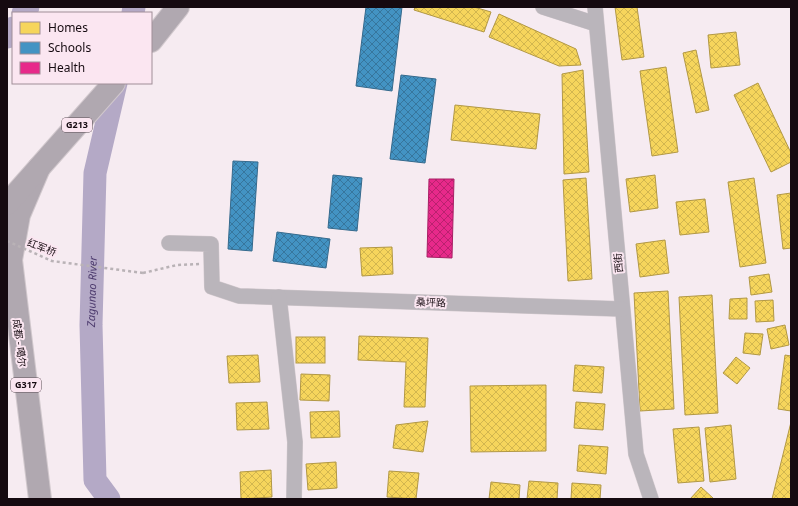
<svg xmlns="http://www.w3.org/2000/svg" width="798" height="506" viewBox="0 0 798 506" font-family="'Noto Sans','Noto Sans SC',sans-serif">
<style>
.homes{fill:url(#homes-cross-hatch);stroke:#b29845}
.schools{fill:url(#schools-cross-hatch);stroke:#356a8d}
.health{fill:url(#health-cross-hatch);stroke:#a82065}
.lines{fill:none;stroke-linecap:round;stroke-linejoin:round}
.river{stroke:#b4a9c6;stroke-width:23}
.minor-casing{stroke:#d1c8cd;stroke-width:16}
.highway-casing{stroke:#d1c8cd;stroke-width:24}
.path{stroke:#b9b2b6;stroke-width:2.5;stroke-dasharray:3 3;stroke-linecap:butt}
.minor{stroke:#bab5bb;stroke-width:15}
.highway{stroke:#b0a8b0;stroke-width:22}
.path-bridge{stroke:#b9b2b6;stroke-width:2.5;stroke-dasharray:3 3;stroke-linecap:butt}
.labels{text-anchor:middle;stroke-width:4;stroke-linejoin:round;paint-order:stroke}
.shield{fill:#fbe6f1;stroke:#5a4c54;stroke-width:1}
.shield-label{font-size:9px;font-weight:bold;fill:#150a10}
.street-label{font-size:10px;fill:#150a10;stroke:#fbe6f1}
.water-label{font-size:11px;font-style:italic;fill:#4c3a6d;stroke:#fbe6f1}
</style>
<defs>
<pattern id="homes-cross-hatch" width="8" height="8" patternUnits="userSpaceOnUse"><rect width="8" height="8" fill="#f6d55c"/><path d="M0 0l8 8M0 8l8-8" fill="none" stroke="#d2b64f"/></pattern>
<pattern id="schools-cross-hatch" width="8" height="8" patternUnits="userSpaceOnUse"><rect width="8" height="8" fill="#4393c3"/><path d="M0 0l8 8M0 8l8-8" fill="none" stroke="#37769d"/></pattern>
<pattern id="health-cross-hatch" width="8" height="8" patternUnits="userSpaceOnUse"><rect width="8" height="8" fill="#e7298a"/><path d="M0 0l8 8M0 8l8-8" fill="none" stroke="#ba216f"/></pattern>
</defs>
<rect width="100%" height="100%" fill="#f6ebf1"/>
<g class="homes">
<path d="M415,7H474L491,12L484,32L414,10Z"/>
<path d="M615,7H637L644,57L622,60Z"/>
<path d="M499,14L576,49L581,65L559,66L489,37Z"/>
<path d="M736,32L740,65L711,68L708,35Z"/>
<path d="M696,50L709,110L696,113L683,53Z"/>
<path d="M666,67L678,152L652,156L640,71Z"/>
<path d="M583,70L589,172L564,174L562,74Z"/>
<path d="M758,83L791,153V162L771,172L734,95Z"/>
<path d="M455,105L540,114L536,149L451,140Z"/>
<path d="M655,175L658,208L630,212L626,179Z"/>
<path d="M586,178L592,279L568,281L563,180Z"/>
<path d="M754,178L766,263L740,267L728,182Z"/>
<path d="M791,193V248L783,249L777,195Z"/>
<path d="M705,199L709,232L680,235L676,202Z"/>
<path d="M665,240L669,273L640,277L636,244Z"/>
<path d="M392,247L393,274L362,276L360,248Z"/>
<path d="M769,274L772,292L751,295L749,277Z"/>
<path d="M668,291L674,409L640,411L634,293Z"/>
<path d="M712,295L718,413L685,415L679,297Z"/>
<path d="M747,298V319H729L730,299Z"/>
<path d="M773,300L774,321L756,322L755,301Z"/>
<path d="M785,325L789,345L771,349L767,329Z"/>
<path d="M745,333L763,334L760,355L743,353Z"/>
<path d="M359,336L428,338L425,407H404L406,362L358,360Z"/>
<rect x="296" y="337" width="29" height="26"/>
<path d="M258,355L260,382L229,383L227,356Z"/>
<path d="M785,355L791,356V411L778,409Z"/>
<path d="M736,357L750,368L737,384L723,373Z"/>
<path d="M575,365L604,367L602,393L573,391Z"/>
<path d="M301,374L330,375L329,401L300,400Z"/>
<path d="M546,385V451L471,452L470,386Z"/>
<path d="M267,402L269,429L237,430L236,403Z"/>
<path d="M576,402L605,404L603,430L574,428Z"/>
<path d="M339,411L340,437L311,438L310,412Z"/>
<path d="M428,421L423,452L393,448L396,425Z"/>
<path d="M791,422V499H772Z"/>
<path d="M731,425L736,479L710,482L705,428Z"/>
<path d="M699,427L704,481L678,483L673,429Z"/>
<path d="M579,445L608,447L606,474L577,471Z"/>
<path d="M336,462L337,488L308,490L306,464Z"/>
<path d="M271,470L272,497L241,499L240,472Z"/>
<path d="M389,471L419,473L416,499L387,497Z"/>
<path d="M529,481L558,483L557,499H527Z"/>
<path d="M491,482L520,485L519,499H489Z"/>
<path d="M572,483L601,485L600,499H571Z"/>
<path d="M701,487L714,499H690Z"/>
</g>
<g class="schools">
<path d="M366,7H402L392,91L356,86Z"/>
<path d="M401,75L436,79L425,163L390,159Z"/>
<path d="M233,161L258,162L252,251L228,249Z"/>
<path d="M333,175L362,178L357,231L328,228Z"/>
<path d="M277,232L330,239L326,268L273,261Z"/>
</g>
<path class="health" d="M429,179H454L452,258L427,257Z"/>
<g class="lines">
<g class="river">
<path d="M23,13L28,7"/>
<path d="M133,13L134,7"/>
<path d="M7,37L13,28"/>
<path id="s1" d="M109,499L95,480L91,325L95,173L116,83"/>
</g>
<defs>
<g id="minor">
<path d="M543,7L596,24"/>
<path d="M595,7L636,454L651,499"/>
<path d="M169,243L211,244L212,287L239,296L622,309"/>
<path d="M279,297L295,442L294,499"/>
</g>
<g id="highway">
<path d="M151,41L178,7"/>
<path d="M39,168L19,215L11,260L40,499"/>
<path d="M7,204L114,83"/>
</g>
</defs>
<use href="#minor" class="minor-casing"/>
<use href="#highway" class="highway-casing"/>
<path class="path" d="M143,273L177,265L200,264"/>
<use href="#minor" class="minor"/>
<use href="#highway" class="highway"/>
<path class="path-bridge" d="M7,241L52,261L143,273"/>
</g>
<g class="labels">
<g class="shield">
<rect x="62" y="118" width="30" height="14" rx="3"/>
<rect x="11" y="378" width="30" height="14" rx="3"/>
</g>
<g class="shield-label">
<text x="77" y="128">G213</text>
<text x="26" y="388">G317</text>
</g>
<g class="street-label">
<text transform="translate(42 247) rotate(22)" y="4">红军桥</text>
<text transform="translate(618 263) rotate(-95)" y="4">西街</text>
<text transform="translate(431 302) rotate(2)" y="4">桑坪路</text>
<text transform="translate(20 343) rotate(83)" y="4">成都 - 噶尔</text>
</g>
<g class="water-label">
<text dy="4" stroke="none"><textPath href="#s1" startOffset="212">Zagunao River</textPath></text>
</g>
</g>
<rect width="798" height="506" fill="none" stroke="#150a10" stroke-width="16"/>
<rect x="12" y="12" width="140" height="72" fill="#fbe6f1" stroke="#9f8e97"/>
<rect x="20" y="22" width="20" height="12" fill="#f6d55c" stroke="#9f8e97"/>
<text x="48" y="32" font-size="12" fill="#150a10">Homes</text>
<rect x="20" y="42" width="20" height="12" fill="#4393c3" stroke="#9f8e97"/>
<text x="48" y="52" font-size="12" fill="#150a10">Schools</text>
<rect x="20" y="62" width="20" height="12" fill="#e7298a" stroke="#9f8e97"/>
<text x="48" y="72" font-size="12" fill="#150a10">Health</text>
</svg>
